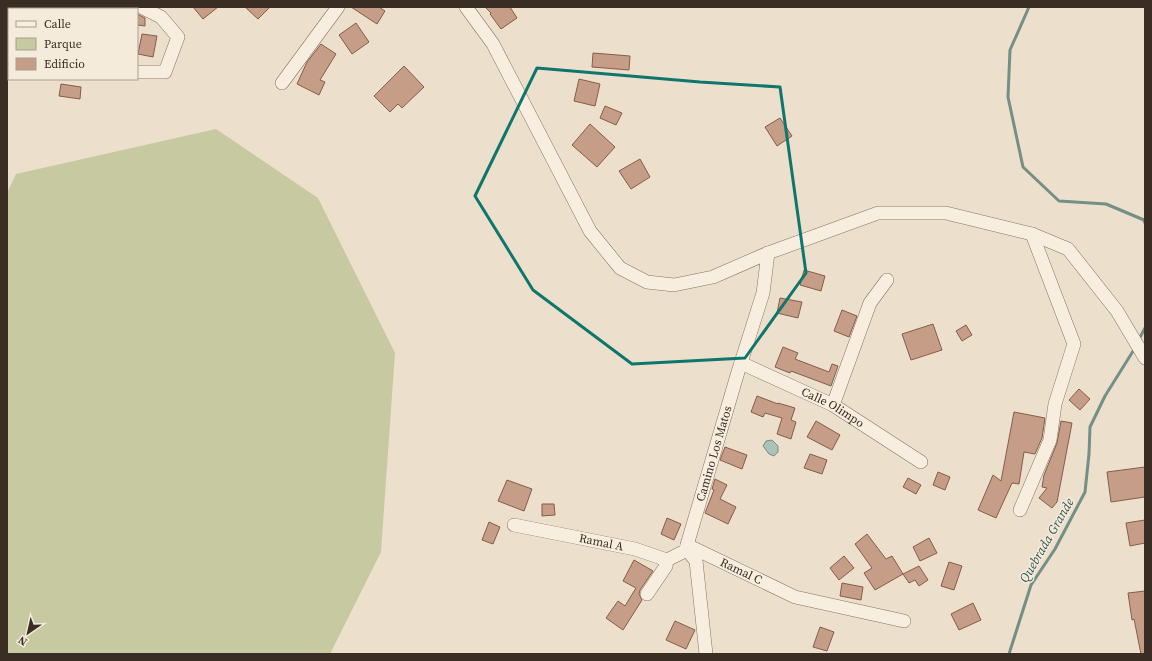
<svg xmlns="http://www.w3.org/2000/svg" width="1152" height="661" viewBox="0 0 1152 661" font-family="'Source Serif 4',serif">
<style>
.green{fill:#c7c9a0}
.water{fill:#acc1b9;stroke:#738f86}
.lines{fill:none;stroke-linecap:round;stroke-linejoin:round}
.stream{stroke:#738f86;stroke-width:3}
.building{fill:#c69d86;stroke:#855d49}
.minor-casing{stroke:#887361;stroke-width:14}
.minor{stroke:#f7eedf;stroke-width:13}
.marked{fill:none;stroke:#0f766e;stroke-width:3;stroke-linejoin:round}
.labels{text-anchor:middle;stroke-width:3;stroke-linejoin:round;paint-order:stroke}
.street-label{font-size:12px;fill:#3a2d23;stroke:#f4ebdb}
.water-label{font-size:13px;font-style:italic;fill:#345854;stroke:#f4ebdb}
</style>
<rect width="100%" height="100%" fill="#ece0cc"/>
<path class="green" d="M216,129L318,198L395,353L381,552L330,654H7V193L16,174Z"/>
<path class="water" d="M772,440L778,446V452L774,456L769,454L763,446L766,441Z"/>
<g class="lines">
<g class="stream">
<path d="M1029,7L1010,50L1008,97L1023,167L1059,201L1106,204L1144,220L1145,223"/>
<path d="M1138,341L1145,328"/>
<path d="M1009,654L1031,585L1055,549L1085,492L1089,454L1090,427L1105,396L1135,348"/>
</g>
</g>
<g class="building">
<path d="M193,7H218L203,19Z"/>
<path d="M245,7H270L258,19Z"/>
<path d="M351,7H379L385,11L377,24Z"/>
<path d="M485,7H510L517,18L501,29L490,14L491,13Z"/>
<path d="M137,14L145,18V26L137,25Z"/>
<path d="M356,23L369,42L352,54L339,35Z"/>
<path d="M142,34L157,36L153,57L138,54Z"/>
<path d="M321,44L336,54L320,80L325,82L319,95L297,84L307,62Z"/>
<path d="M593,53L630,56L629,70L592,67Z"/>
<path d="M404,66L424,87L402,108L398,104L390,112L374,96Z"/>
<path d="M579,79L600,84L595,106L574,101Z"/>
<path d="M61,84L81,87L80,99L59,96Z"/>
<path d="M605,106L622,113L616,125L600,118Z"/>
<path d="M780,118L792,136L777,146L765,127Z"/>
<path d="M590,124L615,147L597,167L572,145Z"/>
<path d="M640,159L650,177L631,189L619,171Z"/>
<path d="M804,270L825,276L821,291L800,285Z"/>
<path d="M780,298L802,302L798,318L777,313Z"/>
<path d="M842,310L857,316L849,337L834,331Z"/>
<path d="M933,324L942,350L911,360L902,334Z"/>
<path d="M966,325L972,335L962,341L956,331Z"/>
<path d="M783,347L798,353L795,359L829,372L832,364L838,366L831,386L791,371L790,373L775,367Z"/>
<path d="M1079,389L1090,399L1080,410L1069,400Z"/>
<path d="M757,396L778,404V403L795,408L791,420L796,422L791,439L777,434L782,418L765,413L763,417L751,412Z"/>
<path d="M1014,412L1045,418L1042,438L1035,454L1024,452L1019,484L1012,483L996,518L978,510L993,475L1001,481Z"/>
<path d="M816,421L840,435L832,450L807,437Z"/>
<path d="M1061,421L1072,423L1057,502L1052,508L1039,498L1047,488L1042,487L1044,475L1057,443Z"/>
<path d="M725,447L747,455L742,469L720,460Z"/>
<path d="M810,454L827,460L822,474L804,468Z"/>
<path d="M1145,467V497L1111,502L1107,472Z"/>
<path d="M938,472L950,477L945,490L933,485Z"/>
<path d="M908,478L921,485L916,494L903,487Z"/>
<path d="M715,479L727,485L720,499L736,507L728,524L705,513L714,490L712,489Z"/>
<path d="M507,480L532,489L524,511L498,501Z"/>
<path d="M542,504H554L555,515L542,516Z"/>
<path d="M667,518L681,524L674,540L661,534Z"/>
<path d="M1145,520V543L1130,546L1126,523Z"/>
<path d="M489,522L500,527L493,544L482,540Z"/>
<path d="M867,534L886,559L892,556L903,574L875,590L864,573L872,568L855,544Z"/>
<path d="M929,538L937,553L920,561L913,547Z"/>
<path d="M844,556L854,568L839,580L830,568Z"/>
<path d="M634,560L653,571L640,590L639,594L642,600L623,630L606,618L618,601L625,606L636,588L623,581Z"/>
<path d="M949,562L962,566L954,590L941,586Z"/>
<path d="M919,566L928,580L919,586L915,580L909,583L903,574Z"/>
<path d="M842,583L863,587L861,600L840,596Z"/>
<path d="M1145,591V654H1141L1134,619L1132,620L1128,593Z"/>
<path d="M973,603L981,620L959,630L951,614Z"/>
<path d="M675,621L695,630L686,649L666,640Z"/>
<path d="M820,627L834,632L827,651L813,647Z"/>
</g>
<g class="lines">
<defs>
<g id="minor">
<path d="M466,7L493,44L590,231L620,268L647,282L674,285L713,277L768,253L878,213H946L1032,234L1068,249L1117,311L1145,358"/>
<path d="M137,72H165L178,37L161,17L141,7"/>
<path d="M282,83L338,7"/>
<path id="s1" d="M741,363L833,405L921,462"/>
<path d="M833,405L870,303L887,280"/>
<path d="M1020,510L1050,440L1055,404L1074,344L1032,234"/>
<path id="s2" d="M514,525L635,549L667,560L687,550"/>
<path id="s3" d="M687,545L795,597L904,621"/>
<path d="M647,594L666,566L667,560"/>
<path id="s4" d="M706,654L696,561L687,550V545L738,372L763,293L768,253"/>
</g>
</defs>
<use href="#minor" class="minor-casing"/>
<use href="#minor" class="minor"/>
</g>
<path class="marked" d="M537,68L700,82L780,87L806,273L745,358L632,364L533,290L475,196Z"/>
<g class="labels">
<g class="street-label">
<text dy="4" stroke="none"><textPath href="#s1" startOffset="102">Calle Olimpo</textPath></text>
<text dy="4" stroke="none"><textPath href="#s4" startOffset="208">Camino Los Matos</textPath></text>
<text dy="4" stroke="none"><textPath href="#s2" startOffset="89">Ramal A</textPath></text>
<text dy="4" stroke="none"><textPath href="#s3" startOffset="60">Ramal C</textPath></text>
</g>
<g class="water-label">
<text transform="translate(1046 540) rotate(-60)" y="5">Quebrada Grande</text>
</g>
</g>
<rect width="1152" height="661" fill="none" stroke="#3a2d23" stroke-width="16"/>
<rect x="8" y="8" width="130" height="72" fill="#f4ebdb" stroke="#aa9f91"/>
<rect x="16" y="21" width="20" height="6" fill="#f7eedf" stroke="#aa9f91"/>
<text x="44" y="28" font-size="12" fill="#3a2d23">Calle</text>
<rect x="16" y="38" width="20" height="12" fill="#c7c9a0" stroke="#aa9f91"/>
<text x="44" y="48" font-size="12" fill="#3a2d23">Parque</text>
<rect x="16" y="58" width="20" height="12" fill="#c69d86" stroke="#aa9f91"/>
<text x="44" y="68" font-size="12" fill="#3a2d23">Edificio</text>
<g transform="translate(28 633) rotate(214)" stroke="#f4ebdb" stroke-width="3" paint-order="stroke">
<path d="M0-3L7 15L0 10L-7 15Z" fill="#3a2d23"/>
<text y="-6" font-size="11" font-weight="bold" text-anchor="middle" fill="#3a2d23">N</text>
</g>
</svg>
